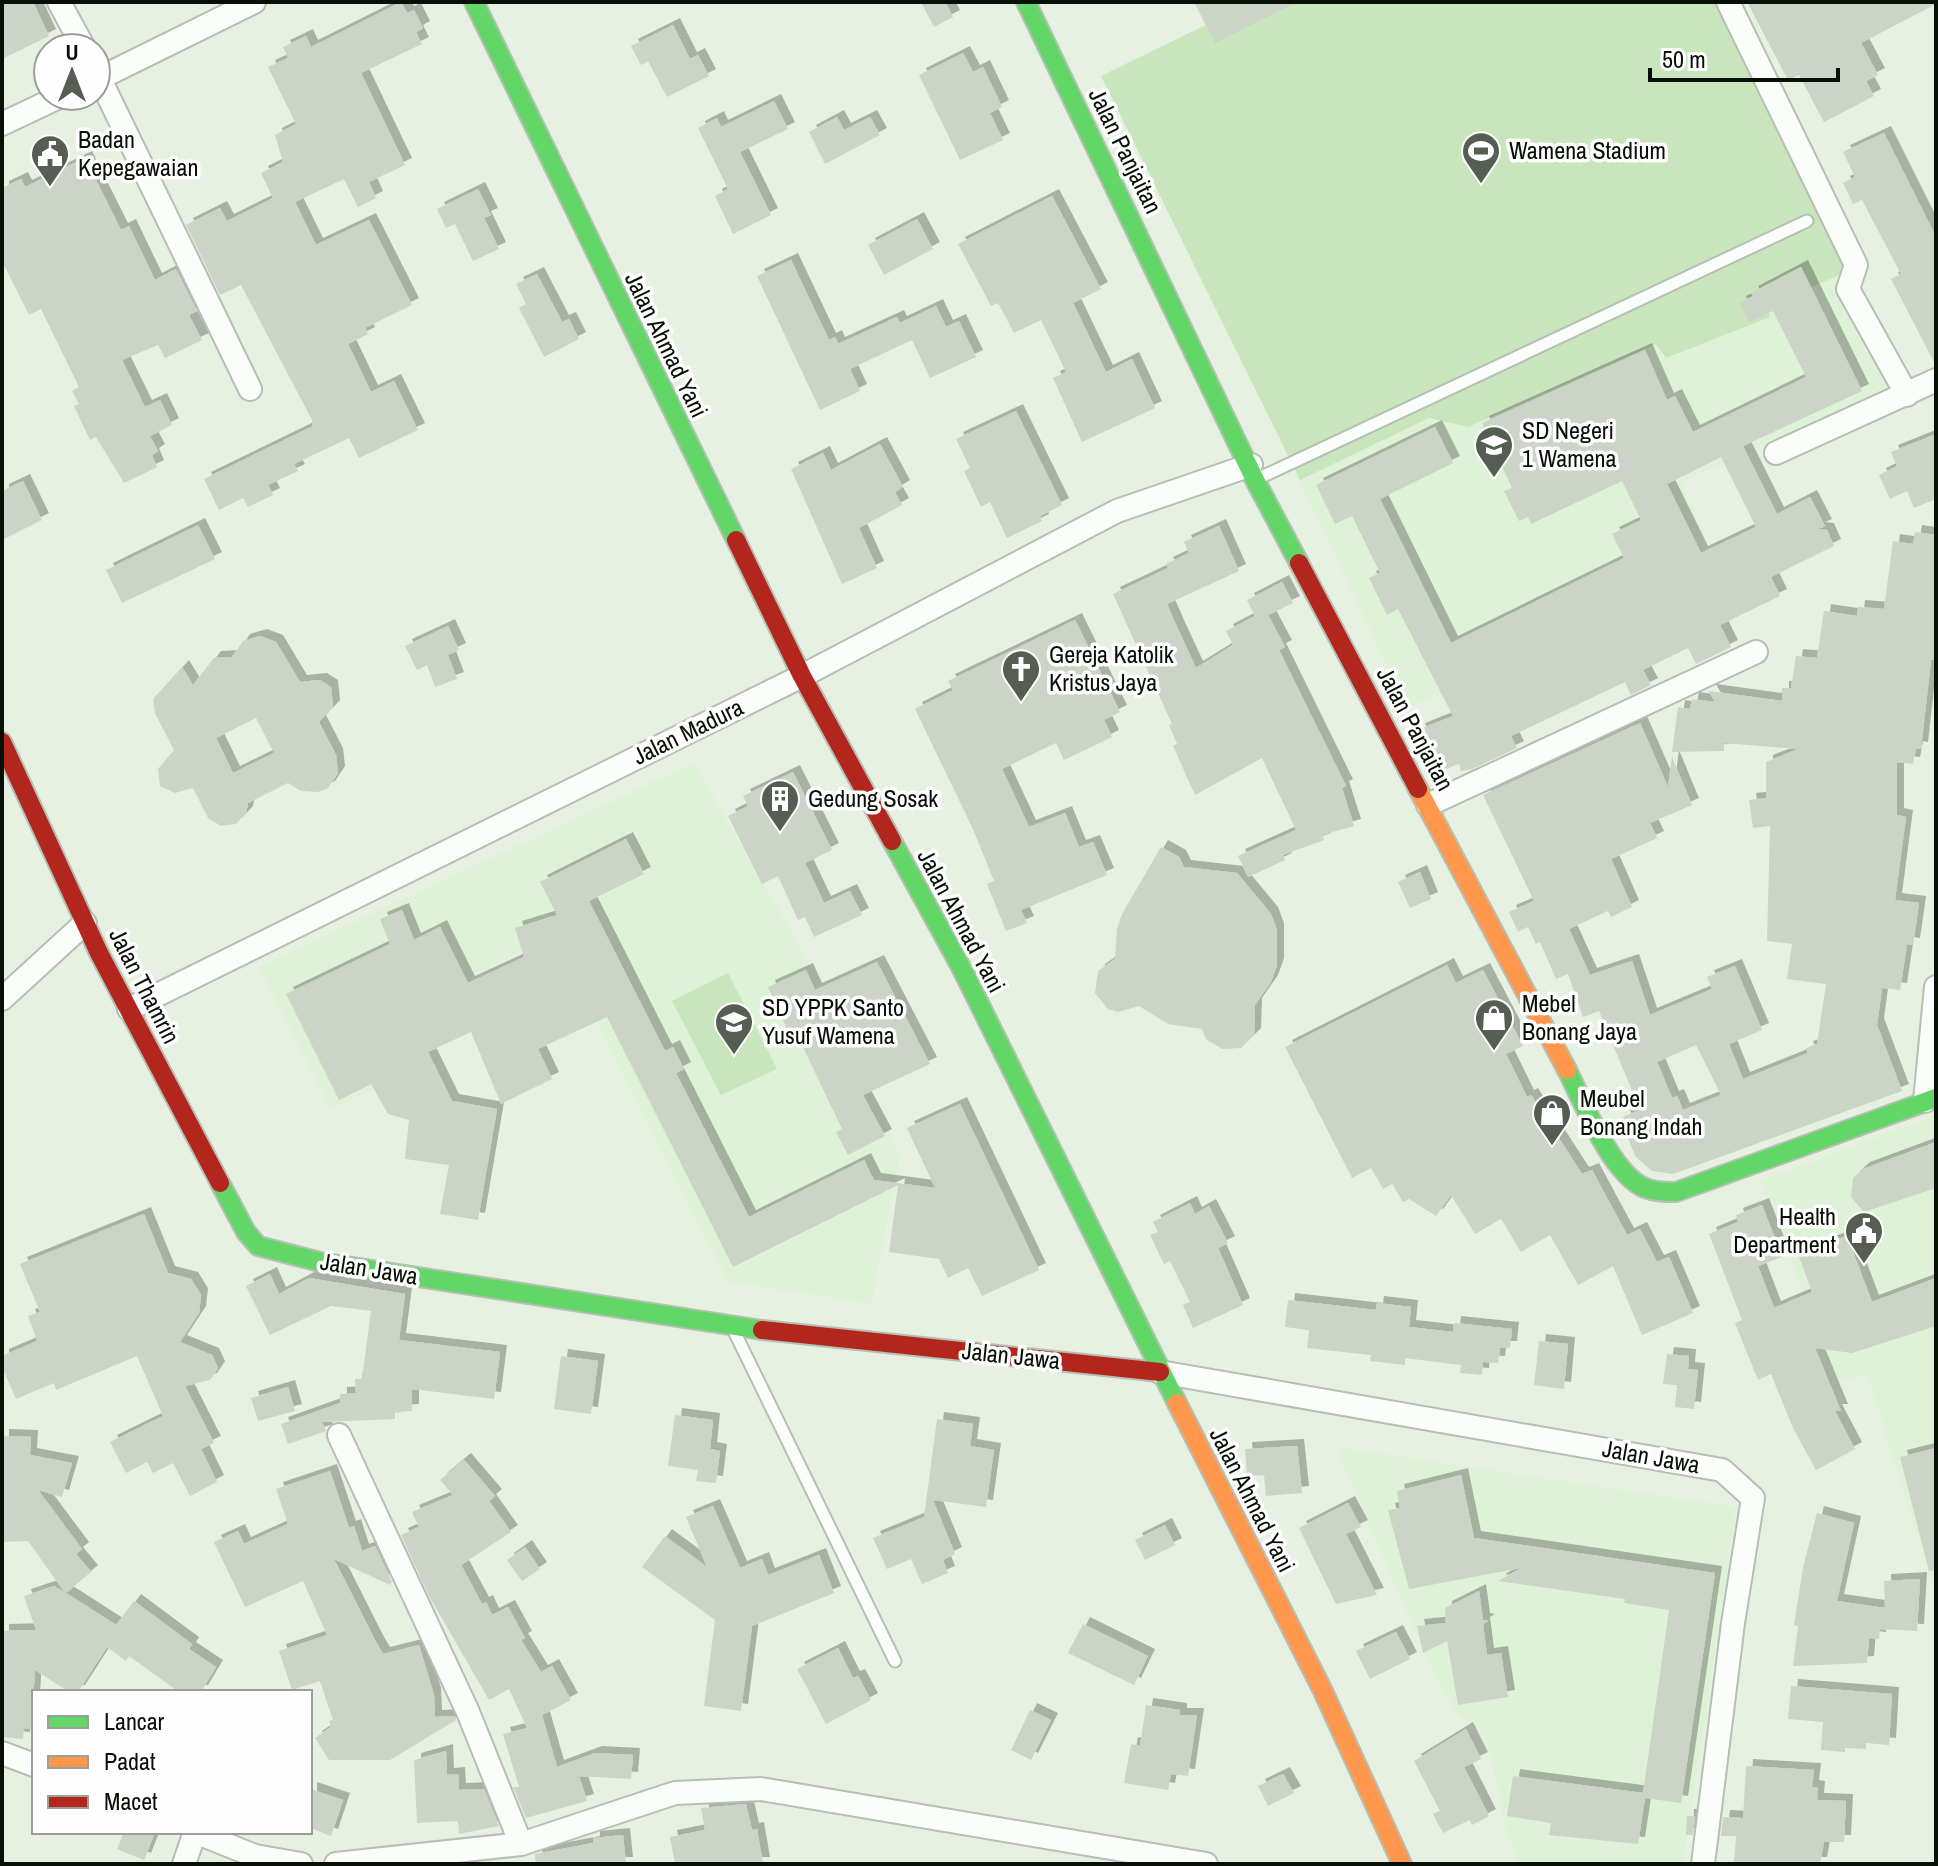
<svg xmlns="http://www.w3.org/2000/svg" width="1938" height="1866" viewBox="0 0 1938 1866" font-family="'Archivo Narrow',sans-serif">
<style>
.built{fill:#def2d7}
.green{fill:#c8e5bd}
.building{fill:#cbd4c7;fill-rule:evenodd;filter:url(#shadow)}
.lines{fill:none;stroke-linecap:round;stroke-linejoin:round}
.lane-casing{stroke:#b6bfb3;stroke-width:15}
.street-casing{stroke:#b6bfb3;stroke-width:26}
.fast-casing{stroke:#b6bfb3;stroke-width:22}
.slow-casing{stroke:#b6bfb3;stroke-width:22}
.jam-casing{stroke:#b6bfb3;stroke-width:22}
.lane{stroke:#fbfdfa;stroke-width:11}
.street{stroke:#fbfdfa;stroke-width:22}
.fast{stroke:#63d668;stroke-width:18}
.slow{stroke:#ff974d;stroke-width:18}
.jam{stroke:#b3261e;stroke-width:18}
.labels{text-anchor:middle;stroke-width:7;stroke-linejoin:round;paint-order:stroke}
.poi-label{font-size:24px;fill:#080f06;stroke:#fefefe;text-anchor:start}
.street-label{font-size:24px;fill:#080f06;stroke:#fefefe}
</style>
<defs>
<filter id="shadow"><feDropShadow dx="7" dy="-7" stdDeviation="0" flood-color="#0004"/></filter>
</defs>
<rect width="100%" height="100%" fill="#e6f1e1"/>
<g class="built">
<path d="M1826,256L1889,390L1680,482L1703,534L1648,562L1481,677L1407,708L1297,475L1435,410Z"/>
<path d="M694,763L806,957L900,1155L871,1304L728,1281L554,936L369,1026L394,1078L331,1109L259,967Z"/>
<path d="M1936,1115V1594L1867,1374L1837,1382L1760,1181Z"/>
<path d="M1336,1447L1736,1507L1683,1864H1520L1504,1823L1491,1755L1481,1733L1455,1710L1426,1657Z"/>
</g>
<g class="green">
<path d="M1253,2H1717L1849,271L1767,306L1770,317L1666,358L1656,344L1468,427L1429,418L1300,480L1101,76Z"/>
<path d="M728,973L777,1069L721,1095L672,1001Z"/>
</g>
<g class="building">
<path d="M2,2H33L49,36L2,59Z"/>
<path d="M401,2L407,13L414,10L423,28L416,32L422,44L361,73L405,165L369,182L376,198L358,207L344,179L295,202L316,245L369,220L412,305L365,328L368,334L348,344L371,392L394,381L418,430L359,458L349,438L294,464L298,471L268,485L273,495L248,507L243,498L219,510L204,479L313,426L312,420L241,285L220,295L186,225L220,208L227,221L273,198L261,173L283,162L275,135L296,124L268,67L288,58L283,47L306,36L311,47Z"/>
<path d="M921,2H945L953,17L934,27Z"/>
<path d="M1194,2H1298L1215,43Z"/>
<path d="M1747,2H1936V4L1861,43L1878,75L1866,81L1874,96L1824,122L1799,75L1788,80Z"/>
<path d="M673,25L690,59L698,55L709,76L667,97L648,61L641,65L631,46Z"/>
<path d="M963,53L973,72L983,67L1002,107L990,113L1003,140L960,160L919,75Z"/>
<path d="M774,101L788,129L740,152L771,215L733,234L715,196L728,189L698,128L717,118L721,127Z"/>
<path d="M837,117L844,130L870,117L880,135L825,164L809,132Z"/>
<path d="M1884,133L1936,237V366L1891,279L1901,274L1862,200L1853,204L1843,183L1855,177L1843,152Z"/>
<path d="M85,158L121,230L129,226L155,280L176,269L197,311L189,315L202,340L165,358L158,345L122,360L145,407L160,400L172,425L150,436L158,451L152,455L157,467L124,483L96,437L90,440L74,406L79,404L72,391L79,387L41,309L29,315L2,261V188L21,179L25,187Z"/>
<path d="M478,189L491,215L484,218L499,249L473,261L455,224L446,228L437,209Z"/>
<path d="M1052,196L1101,289L1073,303L1106,372L1132,359L1155,408L1082,442L1053,378L1066,372L1041,320L1014,333L998,303L991,306L958,244Z"/>
<path d="M917,219L933,249L884,275L868,245Z"/>
<path d="M791,260L829,340L835,337L838,344L897,317L900,323L936,306L946,327L959,321L976,357L930,378L912,340L850,369L860,391L820,410L757,276Z"/>
<path d="M1801,267L1862,391L1743,446L1777,514L1810,497L1825,526L1818,529L1827,530L1834,546L1771,577L1780,596L1720,625L1731,647L1696,664L1688,648L1643,670L1651,685L1631,695L1625,682L1511,736L1517,748L1472,769L1461,771L1459,764L1435,773L1418,730L1453,716L1398,609L1387,615L1369,578L1380,573L1352,516L1335,524L1316,485L1435,427L1453,463L1380,499L1451,643L1624,558L1612,534L1641,520L1622,481L1531,524L1528,517L1519,521L1504,491L1512,488L1482,423L1645,350L1667,400L1675,396L1693,432L1806,377L1773,311L1749,322L1739,303L1753,296L1751,293ZM1721,457L1756,527L1701,553L1667,484Z"/>
<path d="M537,274L562,322L569,319L579,339L544,357L519,308L526,304L516,284Z"/>
<path d="M1016,411L1062,505L1040,516L1042,521L1007,538L990,502L981,507L964,471L970,468L956,439Z"/>
<path d="M1936,434V499L1914,508L1907,491L1890,499L1879,475L1897,466L1891,452Z"/>
<path d="M880,444L903,487L895,492L902,505L859,528L877,568L842,584L791,469L823,453L831,470Z"/>
<path d="M23,481L42,520L2,540V491Z"/>
<path d="M198,525L215,559L122,603L106,570Z"/>
<path d="M1219,526L1239,571L1167,604L1177,627L1196,668L1233,645L1226,631L1255,616L1247,600L1282,582L1293,603L1268,615L1285,647L1279,650L1346,786L1342,788L1354,826L1322,835L1324,840L1283,855L1285,860L1248,877L1238,856L1296,830L1262,758L1195,795L1173,746L1177,744L1169,725L1172,724L1113,594L1168,568L1166,564L1189,553L1184,542Z"/>
<path d="M1915,532L1936,535V660H1931L1921,749L1916,748L1913,764L1897,762V815L1906,817L1895,900L1919,903L1913,945L1907,944L1900,990L1882,988L1877,1025L1902,1091L1673,1174L1652,1171L1635,1156L1627,1135L1630,1134L1623,1117L1640,1110L1599,1011L1583,1017L1568,974L1556,979L1540,942L1536,944L1528,927L1518,932L1509,912L1534,901L1483,795L1640,723L1668,787L1672,757L1692,805L1650,823L1657,838L1611,859L1632,907L1611,917L1608,911L1569,929L1590,975L1632,961L1650,1015L1712,989L1707,977L1735,966L1762,1030L1729,1044L1743,1079L1808,1053L1806,1048L1817,1044L1826,984L1787,979L1792,944L1767,941L1770,826L1753,828L1749,800L1766,798V762L1798,749L1724,743V751L1672,752L1678,707L1690,709L1692,699L1715,702L1709,691L1782,701V688H1791L1796,656L1817,658L1824,611L1857,616L1858,607L1884,609L1893,541L1913,544ZM1696,1045L1721,1095L1683,1110L1677,1096L1672,1098L1657,1062Z"/>
<path d="M1075,620L1120,712L1104,720L1112,737L1064,760L1056,743L1002,769L1029,827L1065,813L1079,847L1093,842L1107,875L1021,910L1027,923L1006,931L987,884L994,881L973,829L915,709L953,690L948,681Z"/>
<path d="M448,626L459,650L448,655L457,679L435,687L427,665L417,670L405,646Z"/>
<path d="M260,636L276,642L300,682L320,680L331,687L333,707L319,722L336,755L338,773L328,788L319,792L301,791L288,783L248,803L246,813L236,824L221,826L208,818L193,788L175,793L160,786L158,769L174,750L155,713L153,699L182,667L193,685L214,658L232,657L243,641ZM256,718L274,753L233,773L216,738Z"/>
<path d="M793,772L832,850L805,863L824,903L850,891L862,915L814,937L805,917L798,920L778,876L762,884L728,816L748,806L743,796Z"/>
<path d="M626,839L644,874L589,901L665,1051L673,1047L684,1069L676,1073L749,1217L864,1160L874,1180L935,1188L907,1128L960,1104L1039,1270L982,1296L968,1268L948,1278L939,1259L889,1252L898,1185L733,1267L607,1017L538,1049L552,1079L501,1104L471,1032L428,1052L452,1101L497,1109L478,1220L440,1214L449,1165L405,1159L409,1120L388,1114L371,1084L339,1100L286,994L390,944L380,919L402,910L414,940L440,927L468,983L524,957L515,928L557,915L540,882Z"/>
<path d="M1161,847L1179,857L1184,867L1237,873L1271,914L1277,930V965L1271,982L1255,1005L1254,1035L1241,1048L1222,1049L1206,1039L1202,1029L1168,1024L1139,1006L1118,1012L1108,1009L1095,993L1098,971L1115,959L1117,929L1122,914Z"/>
<path d="M1420,872L1431,899L1410,908L1398,882Z"/>
<path d="M877,962L930,1064L863,1095L885,1136L848,1155L836,1132L842,1129L801,1043L794,1045L768,987L806,970L815,990Z"/>
<path d="M1447,965L1456,983L1483,970L1523,1046L1506,1054L1527,1097L1531,1095L1582,1174L1592,1170L1627,1235L1640,1229L1657,1262L1669,1257L1693,1313L1642,1335L1613,1266L1578,1285L1550,1235L1521,1252L1501,1219L1475,1234L1451,1195L1436,1216L1409,1199L1403,1202L1392,1184L1383,1189L1371,1168L1352,1178L1285,1047Z"/>
<path d="M1936,1142V1188L1864,1212L1851,1197L1853,1178L1863,1169Z"/>
<path d="M1190,1203L1195,1214L1209,1206L1228,1243L1218,1248L1243,1305L1193,1328L1183,1305L1190,1302L1170,1261L1164,1264L1150,1235L1158,1232L1153,1222Z"/>
<path d="M1762,1205L1782,1257L1758,1266L1774,1308L1812,1292L1798,1254L1847,1236L1872,1302L1936,1278V1326L1852,1353L1815,1348L1841,1411H1835L1855,1449L1816,1470L1793,1428L1771,1374L1758,1380L1735,1323L1742,1320L1709,1234L1738,1222L1736,1215Z"/>
<path d="M144,1214L168,1273L191,1279L201,1295L199,1313L180,1342L212,1355L218,1368L210,1380L185,1386L214,1443L201,1449L217,1482L190,1496L173,1463L153,1473L147,1462L126,1473L110,1442L163,1416L137,1356L56,1390L54,1383L16,1399L2,1367V1356L37,1341L28,1316L40,1312L20,1264Z"/>
<path d="M270,1274L279,1294L309,1278L405,1294L399,1340L500,1352L494,1399L412,1389V1411L395,1412V1419L322,1422L326,1431L288,1444L281,1424L340,1403V1394L356,1393L355,1379H362L371,1311L331,1306L270,1335L246,1286Z"/>
<path d="M1288,1300L1376,1310L1377,1303L1411,1307L1409,1327L1453,1332L1454,1323L1512,1329L1510,1348H1500L1498,1363L1483,1362L1482,1375L1460,1373L1461,1365L1405,1358V1365L1370,1361L1371,1355L1307,1348L1309,1330L1285,1327Z"/>
<path d="M1539,1341L1568,1344L1564,1389L1534,1385Z"/>
<path d="M1667,1354L1689,1356L1688,1369L1698,1370L1694,1409L1675,1407L1677,1385L1663,1384Z"/>
<path d="M561,1356L598,1361L591,1414L554,1409Z"/>
<path d="M288,1387L295,1411L258,1421L251,1398Z"/>
<path d="M675,1415L713,1420L710,1449L720,1451L716,1483L696,1481L698,1470L668,1466Z"/>
<path d="M937,1419L973,1424L970,1446L994,1450L986,1507L933,1500L955,1554L943,1560L948,1573L922,1584L911,1559L887,1569L873,1538L924,1517Z"/>
<path d="M2,1436L31,1437L30,1455L72,1463L62,1497L38,1490L82,1549L76,1554L91,1572L66,1593L116,1625L134,1601L192,1644L189,1649L216,1667L201,1692H179L129,1656L126,1661L107,1647L78,1692H69L35,1670L31,1729L24,1728L23,1739L2,1737V1631L36,1630L24,1596L54,1586L65,1593L28,1541L2,1542Z"/>
<path d="M1297,1446L1302,1493L1266,1496L1264,1475L1247,1476L1245,1449Z"/>
<path d="M1936,1448V1570L1929,1571L1900,1457Z"/>
<path d="M464,1460L495,1496L489,1501L511,1532L461,1565L482,1604L486,1602L492,1615L508,1607L525,1638L521,1640L541,1672L552,1666L571,1700L542,1715L557,1767L595,1753L633,1755L631,1779L579,1776L587,1801L526,1818L513,1787H519L503,1734L527,1728L509,1689L489,1700L429,1596L401,1535L419,1527L412,1512L453,1495L440,1480Z"/>
<path d="M330,1471L349,1528L354,1526L362,1551L375,1546L392,1582L390,1585L334,1559L376,1642L383,1654L419,1645L434,1695L435,1717L454,1716L456,1720L390,1760H329L315,1738L331,1727L329,1721L333,1720L320,1681L292,1690L279,1651L327,1635L303,1581L245,1607L214,1542L238,1531L244,1544L288,1524L276,1489Z"/>
<path d="M1461,1475L1474,1538L1715,1573L1681,1803L1645,1798L1638,1844L1549,1835L1551,1823L1507,1816L1513,1776L1643,1793L1669,1610L1624,1603L1625,1599L1498,1581L1521,1568L1409,1589L1388,1510L1400,1508L1397,1491Z"/>
<path d="M1348,1503L1361,1527L1346,1534L1377,1595L1336,1604L1299,1528Z"/>
<path d="M713,1506L740,1568L762,1559L768,1575L819,1555L834,1593L752,1626L741,1711L704,1706L715,1620L642,1567L665,1536L707,1567L686,1517Z"/>
<path d="M1817,1513L1854,1523L1837,1601L1885,1608L1884,1581L1920,1579L1917,1631L1880,1629L1879,1639L1869,1638L1867,1663L1793,1666L1798,1626L1794,1625L1803,1568Z"/>
<path d="M1165,1525L1175,1545L1145,1560L1135,1540Z"/>
<path d="M525,1547L540,1569L522,1581L507,1560Z"/>
<path d="M1479,1591L1483,1620L1488,1621L1483,1624L1487,1655L1501,1653L1508,1697L1458,1705L1447,1641L1423,1653L1417,1626L1446,1623L1445,1608Z"/>
<path d="M1083,1624L1148,1656L1134,1685L1068,1653Z"/>
<path d="M1396,1632L1410,1659L1370,1679L1356,1651Z"/>
<path d="M838,1648L853,1678L858,1676L871,1700L826,1724L797,1669Z"/>
<path d="M1791,1686L1892,1694L1889,1745L1866,1743V1749L1845,1748V1752L1821,1750L1823,1722L1788,1719Z"/>
<path d="M1146,1705L1180,1710V1715H1197L1188,1776L1171,1774L1168,1790L1124,1783L1131,1744L1140,1746Z"/>
<path d="M1030,1710L1051,1720L1031,1760L1011,1750Z"/>
<path d="M1466,1729L1481,1759L1464,1767L1489,1816L1472,1825L1470,1820L1443,1833L1433,1814L1440,1811L1414,1761Z"/>
<path d="M446,1751L447,1775L458,1774L459,1790L484,1789L499,1826L459,1834L458,1821L417,1823L414,1760Z"/>
<path d="M1746,1766L1814,1770L1812,1787L1818,1788L1817,1800L1846,1801L1844,1842H1824L1820,1864H1734L1736,1836H1721L1723,1817L1743,1818Z"/>
<path d="M1283,1774L1294,1793L1268,1806L1258,1786Z"/>
<path d="M310,1789L343,1800L331,1836L310,1828Z"/>
<path d="M746,1804L752,1830L757,1829L763,1864H675L670,1837L705,1830L701,1808Z"/>
<path d="M1687,1816H1695L1693,1835H1686Z"/>
<path d="M124,1832H155L144,1860L117,1849Z"/>
<path d="M623,1835L626,1864H536L535,1854L593,1843V1838Z"/>
</g>
<g class="lines">
<defs>
<g id="lane">
<path d="M1255,480L1807,221"/>
<path d="M734,1331L895,1661"/>
</g>
<g id="street">
<path d="M59,2L84,48"/>
<path d="M1728,2L1856,265L1848,289L1907,395"/>
<path d="M96,71L250,389"/>
<path d="M96,80L254,2"/>
<path d="M2,124L61,96"/>
<path d="M1776,453L1936,380"/>
<path d="M1428,805L1756,652"/>
<path d="M2,999L85,923"/>
<path d="M129,1009L802,676L1117,511L1251,465"/>
<path d="M1925,1101L1936,987"/>
<path d="M1160,1372L1722,1470L1753,1498L1733,1623L1703,1864"/>
<path d="M339,1435L468,1712L521,1844"/>
<path d="M2,1753L34,1765"/>
<path d="M195,1832L255,1856L301,1864"/>
<path d="M184,1864L195,1832"/>
<path d="M336,1864L521,1844L675,1793L761,1789L1206,1864"/>
</g>
<g id="fast">
<path d="M474,2L736,540"/>
<path d="M1026,2L1255,480L1299,563"/>
<path d="M892,841L962,969L1177,1403"/>
<path d="M1567,1070C1583,1101 1611,1174 1645,1188C1655,1192 1666,1192 1676,1192L1936,1098"/>
<path d="M220,1183L246,1232L258,1246L320,1262L762,1330"/>
</g>
<g id="slow">
<path d="M1418,789L1567,1070"/>
<path d="M1177,1403L1322,1689L1402,1864"/>
</g>
<g id="jam">
<path d="M736,540L802,676L892,841"/>
<path d="M1299,563L1418,789"/>
<path d="M2,742L99,953L220,1183"/>
<path d="M762,1330L1160,1372"/>
</g>
</defs>
<use href="#lane" class="lane-casing"/>
<use href="#street" class="street-casing"/>
<use href="#fast" class="fast-casing"/>
<use href="#slow" class="slow-casing"/>
<use href="#jam" class="jam-casing"/>
<use href="#lane" class="lane"/>
<use href="#street" class="street"/>
<use href="#fast" class="fast"/>
<use href="#slow" class="slow"/>
<use href="#jam" class="jam"/>
</g>
<defs>
<symbol id="stadium-pin" viewBox="-11 -11 22 30"><path d="M0 17L-7.5 6A9.5 9.5 0 1 1 7.5 6Z" fill="#565e53" stroke="#fefefe"/><path d="M0-5a6.5 5 0 1 0 0 10a6.5 5 0 1 0 0-10ZM-3.5-1.8h7v3.6h-7Z" fill="#fff"/></symbol>
<symbol id="civic-pin" viewBox="-11 -11 22 30"><path d="M0 17L-7.5 6A9.5 9.5 0 1 1 7.5 6Z" fill="#565e53" stroke="#fefefe"/><path d="M-.6-6.5H3V-4.5H.6V-3L4-1V1h2V6H-6V1h2V-1L-.6-3ZM-1.2 2.5V6h2.4V2.5Z" fill="#fff"/></symbol>
<symbol id="school-pin" viewBox="-11 -11 22 30"><path d="M0 17L-7.5 6A9.5 9.5 0 1 1 7.5 6Z" fill="#565e53" stroke="#fefefe"/><path d="M0-5L7-2L0 1L-7-2ZM-4 1L0 2.5L4 1V4Q0 6-4 4Z" fill="#fff"/></symbol>
<symbol id="church-pin" viewBox="-11 -11 22 30"><path d="M0 17L-7.5 6A9.5 9.5 0 1 1 7.5 6Z" fill="#565e53" stroke="#fefefe"/><path d="M-1.2-6h2.4v3.5h3.3v2.4h-3.3V6h-2.4V-.1h-3.3v-2.4h3.3Z" fill="#fff"/></symbol>
<symbol id="building-pin" viewBox="-11 -11 22 30"><path d="M0 17L-7.5 6A9.5 9.5 0 1 1 7.5 6Z" fill="#565e53" stroke="#fefefe"/><path d="M-4-6H4V6H1V3H-1V6H-4ZM-2.5-4.3h1.7v1.8h-1.7ZM.8-4.3h1.7v1.8H.8ZM-2.5-1h1.7V.8h-1.7ZM.8-1h1.7V.8H.8Z" fill="#fff"/></symbol>
<symbol id="shop-pin" viewBox="-11 -11 22 30"><path d="M0 17L-7.5 6A9.5 9.5 0 1 1 7.5 6Z" fill="#565e53" stroke="#fefefe"/><path d="M-5-2.5h2.3a2.7 3.5 0 0 1 5.4 0H5L5.5 6h-11ZM-1.5-2.5h3a1.5 2.3 0 0 0-3 0Z" fill="#fff"/></symbol>
</defs>
<g fill-rule="evenodd">
<use href="#stadium-pin" x="1459" y="129" width="44" height="60"/>
<use href="#civic-pin" x="28" y="132" width="44" height="60"/>
<use href="#school-pin" x="1472" y="423" width="44" height="60"/>
<use href="#church-pin" x="999" y="647" width="44" height="60"/>
<use href="#building-pin" x="758" y="777" width="44" height="60"/>
<use href="#shop-pin" x="1472" y="996" width="44" height="60"/>
<use href="#school-pin" x="712" y="1000" width="44" height="60"/>
<use href="#shop-pin" x="1530" y="1091" width="44" height="60"/>
<use href="#civic-pin" x="1842" y="1209" width="44" height="60"/>
</g>
<g class="labels">
<g class="poi-label">
<text x="78" y="148">Badan<tspan x="78" dy="28">Kepegawaian</tspan></text>
<text x="1509" y="159">Wamena Stadium</text>
<text x="1522" y="439">SD Negeri<tspan x="1522" dy="28">1 Wamena</tspan></text>
<text x="1049" y="663">Gereja Katolik<tspan x="1049" dy="28">Kristus Jaya</tspan></text>
<text x="808" y="807">Gedung Sosak</text>
<text x="1522" y="1012">Mebel<tspan x="1522" dy="28">Bonang Jaya</tspan></text>
<text x="762" y="1016">SD YPPK Santo<tspan x="762" dy="28">Yusuf Wamena</tspan></text>
<text x="1580" y="1107">Meubel<tspan x="1580" dy="28">Bonang Indah</tspan></text>
<text x="1836" y="1225" text-anchor="end">Health<tspan x="1836" dy="28">Department</tspan></text>
</g>
<g class="street-label">
<text transform="translate(1125 151) rotate(64)" y="8">Jalan Panjaitan</text>
<text transform="translate(666 345) rotate(64)" y="8">Jalan Ahmad Yani</text>
<text transform="translate(1415 729) rotate(62)" y="8">Jalan Panjaitan</text>
<text transform="translate(688 732) rotate(-26)" y="8">Jalan Madura</text>
<text transform="translate(961 921) rotate(62)" y="8">Jalan Ahmad Yani</text>
<text transform="translate(144 986) rotate(63)" y="8">Jalan Thamrin</text>
<text transform="translate(369 1269) rotate(9)" y="8">Jalan Jawa</text>
<text transform="translate(1011 1356) rotate(6)" y="8">Jalan Jawa</text>
<text transform="translate(1651 1457) rotate(10)" y="8">Jalan Jawa</text>
<text transform="translate(1252 1500) rotate(63)" y="8">Jalan Ahmad Yani</text>
</g>
</g>
<rect width="1938" height="1866" fill="none" stroke="#080f06" stroke-width="8"/>
<rect x="32" y="1690" width="280" height="144" fill="#fefefe" stroke="#9c9e9b" stroke-width="2"/>
<rect x="48" y="1716" width="40" height="12" fill="#63d668" stroke="#9c9e9b" stroke-width="2"/>
<text x="104" y="1730" font-size="24" fill="#080f06">Lancar</text>
<rect x="48" y="1756" width="40" height="12" fill="#ff974d" stroke="#9c9e9b" stroke-width="2"/>
<text x="104" y="1770" font-size="24" fill="#080f06">Padat</text>
<rect x="48" y="1796" width="40" height="12" fill="#b3261e" stroke="#9c9e9b" stroke-width="2"/>
<text x="104" y="1810" font-size="24" fill="#080f06">Macet</text>
<g transform="translate(72 72)"><circle r="38" fill="#fefefe" stroke="#9c9e9b" stroke-width="2"/>
<path d="M0-6L14 30L0 20L-14 30Z" fill="#565e53"/>
<text y="-12" font-size="22" font-weight="bold" text-anchor="middle" fill="#080f06">U</text>
</g>
<path d="M1650 68v12h188v-12" fill="none" stroke="#080f06" stroke-width="4"/>
<text x="1662" y="68" font-size="24" fill="#080f06" stroke="#fefefe" stroke-width="6" paint-order="stroke">50 m</text>
</svg>
